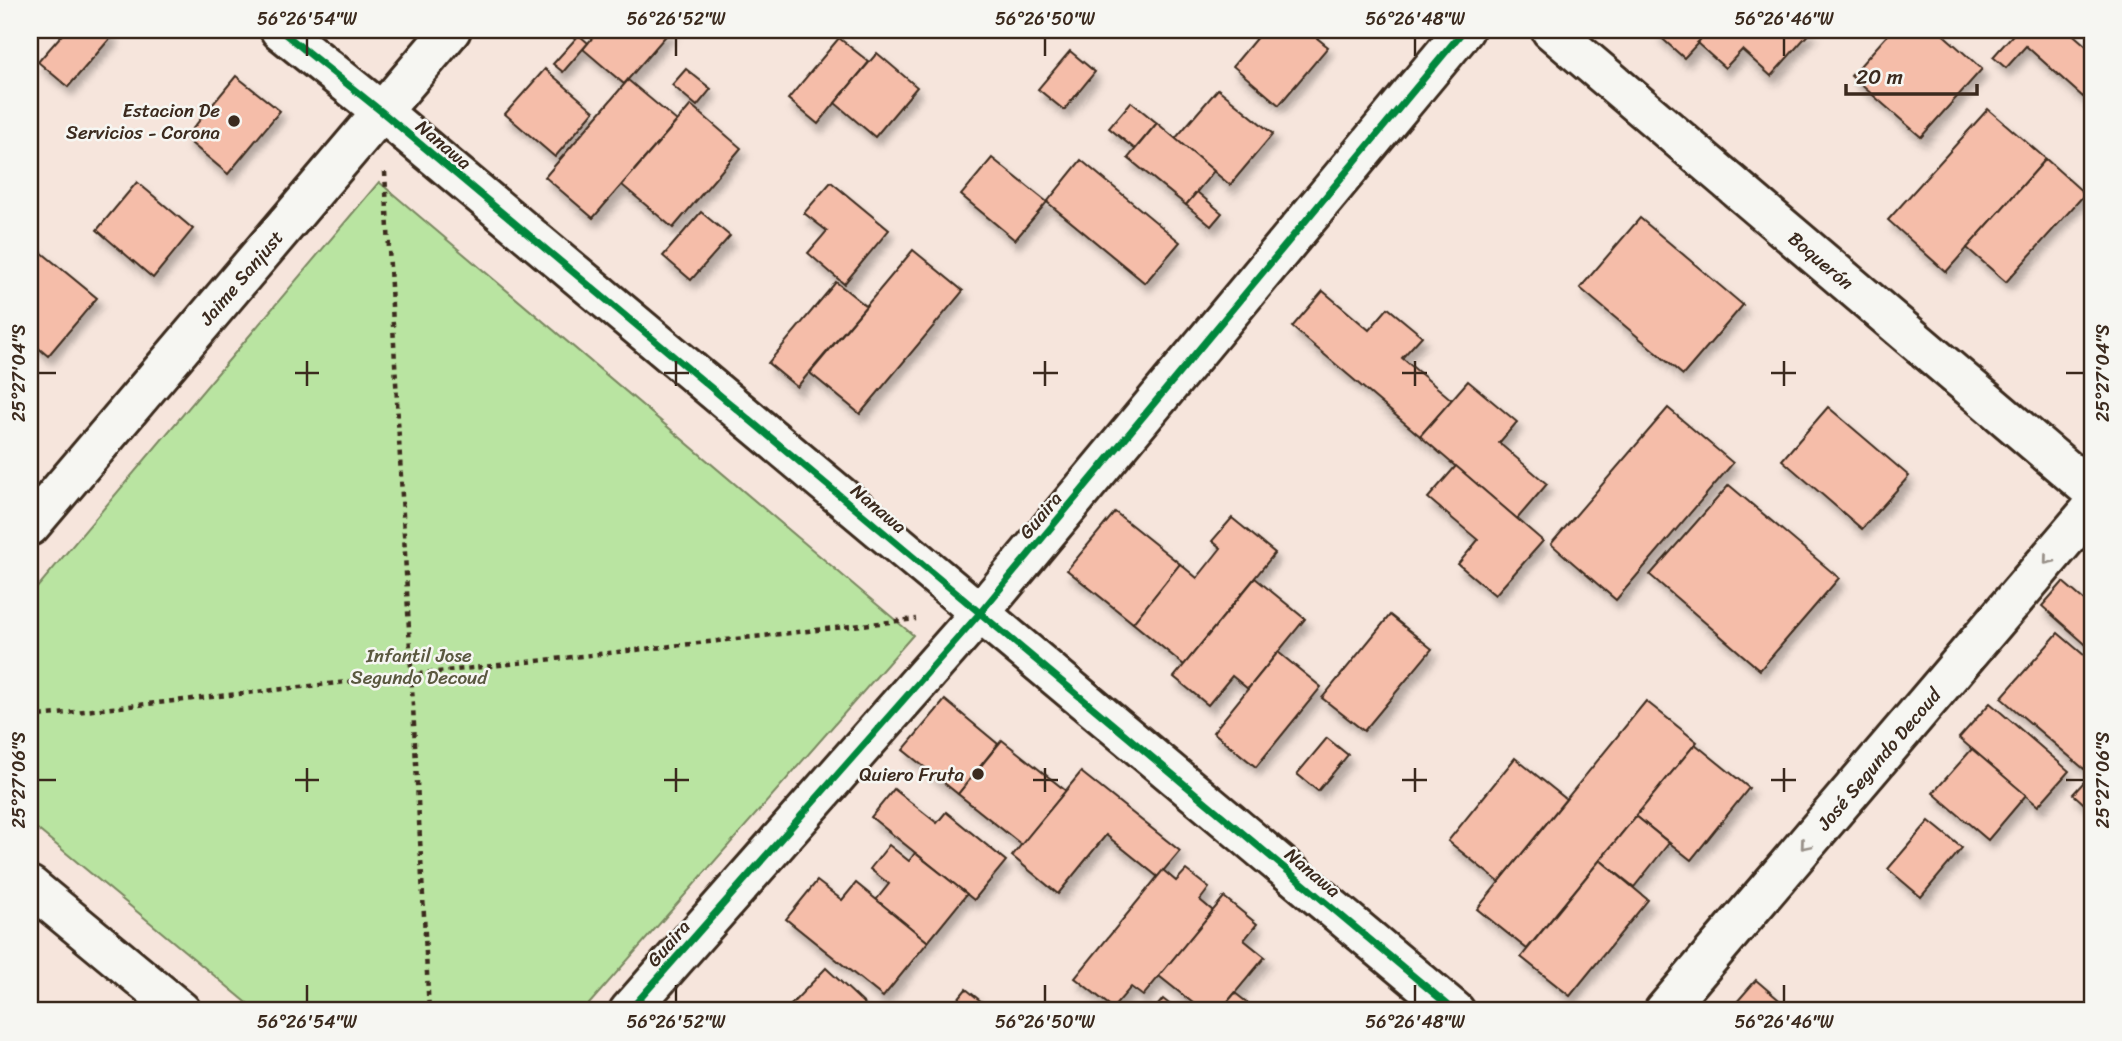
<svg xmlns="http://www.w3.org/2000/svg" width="2122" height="1041" viewBox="0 0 2122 1041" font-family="Sriracha,sans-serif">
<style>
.green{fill:#b9e4a1;stroke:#7a8760;stroke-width:2}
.building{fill:#f5bda9;stroke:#3b2a1e;stroke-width:2;filter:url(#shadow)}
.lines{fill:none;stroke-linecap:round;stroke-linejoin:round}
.street-casing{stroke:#3b2a1e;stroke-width:44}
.secondary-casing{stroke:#3b2a1e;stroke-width:44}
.path{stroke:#3b2a1e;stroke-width:4.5;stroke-dasharray:5 5;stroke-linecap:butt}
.street{stroke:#f6f6f2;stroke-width:38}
.secondary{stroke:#f6f6f2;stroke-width:38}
.cycleway-casing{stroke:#f6f6f2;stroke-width:11}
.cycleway{stroke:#00873e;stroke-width:7}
.oneway{stroke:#989088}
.ticks{fill:none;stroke:#3b2a1e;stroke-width:2.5}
.poi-dot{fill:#3b2a1e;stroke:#f6f6f2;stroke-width:2.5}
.labels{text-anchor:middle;stroke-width:5;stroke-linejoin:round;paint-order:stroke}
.poi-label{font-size:19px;fill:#3b2a1e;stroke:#f6f6f2;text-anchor:end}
.street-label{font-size:19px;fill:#3b2a1e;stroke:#f6f6f2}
.park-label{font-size:19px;fill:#5a583f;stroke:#f6f6f2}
.neatline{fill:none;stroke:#3b2a1e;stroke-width:2.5}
.ticks-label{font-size:18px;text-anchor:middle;fill:#3b2a1e}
</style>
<defs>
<filter id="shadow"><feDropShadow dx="4.5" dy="8" stdDeviation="3.5" flood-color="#0004"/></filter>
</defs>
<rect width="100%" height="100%" fill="#f6e5dc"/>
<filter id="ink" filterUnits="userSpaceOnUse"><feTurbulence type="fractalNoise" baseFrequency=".0143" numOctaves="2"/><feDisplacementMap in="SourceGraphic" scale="14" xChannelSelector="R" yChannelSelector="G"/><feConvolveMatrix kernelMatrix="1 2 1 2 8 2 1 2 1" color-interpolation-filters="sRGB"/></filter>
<g filter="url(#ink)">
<path class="green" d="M379,182L913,635L583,1011H257L30,823V596Z"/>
<g class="building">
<path d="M66,30H107L113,35L68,87L38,62Z"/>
<path d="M599,30H671L624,84L583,49Z"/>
<path d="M1263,30H1307L1328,47L1279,105L1233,66Z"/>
<path d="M1659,30H1710L1684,58L1656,33Z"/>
<path d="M1710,30H1812L1771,76L1742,50L1725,68L1697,43Z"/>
<path d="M1892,30H1938L1982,69L1921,137L1851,76Z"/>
<path d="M2017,30H2068L2092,51V87L2083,97L2026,46L2006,68L1993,57Z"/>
<path d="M579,35L588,43L563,72L553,64Z"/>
<path d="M839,38L869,62L818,124L788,99Z"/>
<path d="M1070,51L1095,72L1064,110L1038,89Z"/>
<path d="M877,53L917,87L875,137L835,103Z"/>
<path d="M545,69L594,111L555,157L505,114Z"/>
<path d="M686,69L711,89L697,106L672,85Z"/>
<path d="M236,76L280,111L228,174L185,138Z"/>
<path d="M628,80L677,121L593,218L545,177Z"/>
<path d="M1218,89L1273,134L1230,185L1175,139Z"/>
<path d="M1131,102L1157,123L1135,149L1109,128Z"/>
<path d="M691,105L741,148L673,228L622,185Z"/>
<path d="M1988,109L2046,159L1946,272L1888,220Z"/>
<path d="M1157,123L1214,171L1186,205L1128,158Z"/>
<path d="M992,158L1047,202L1015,240L961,195Z"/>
<path d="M2046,159L2085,194L2006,282L1967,248Z"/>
<path d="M1081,160L1180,242L1145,283L1047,202Z"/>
<path d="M137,182L193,229L153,278L97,230Z"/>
<path d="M831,182L889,230L844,284L808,253L827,231L804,213Z"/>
<path d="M1197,192L1222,213L1211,226L1186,205Z"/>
<path d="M701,212L730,236L691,280L663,256Z"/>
<path d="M1640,218L1743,305L1683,375L1580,288Z"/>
<path d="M30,243L97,298L48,356L30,341Z"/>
<path d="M913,250L963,291L860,414L810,373Z"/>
<path d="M836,282L866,306L797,387L768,363Z"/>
<path d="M1323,291L1369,330L1388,308L1422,336L1402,358L1452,400L1420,436L1292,327Z"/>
<path d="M1468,381L1517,422L1499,443L1547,484L1517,519L1420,436Z"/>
<path d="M1828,407L1909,476L1862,529L1782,460Z"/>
<path d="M1668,408L1733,463L1616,600L1551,544Z"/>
<path d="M1456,466L1543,541L1495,595L1458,564L1478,540L1428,498Z"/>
<path d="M1729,485L1839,578L1760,670L1650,575Z"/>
<path d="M1115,512L1180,564L1133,623L1067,570Z"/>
<path d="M1232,518L1275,553L1184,665L1133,623L1180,564L1197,578L1221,548L1212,541Z"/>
<path d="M1255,578L1305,619L1248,689L1232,676L1208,705L1174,677Z"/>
<path d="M2063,582L2092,607V650L2042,606Z"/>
<path d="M1390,615L1432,649L1364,731L1322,698Z"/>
<path d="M2058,633L2092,662V760L2084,769L2001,698Z"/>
<path d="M1278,652L1321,687L1256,767L1213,732Z"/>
<path d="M945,700L998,744L958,794L903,750Z"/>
<path d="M1646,701L1697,742L1527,949L1477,909Z"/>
<path d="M1990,703L2069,771L2038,806L1959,738Z"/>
<path d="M1327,738L1348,755L1318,791L1297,774Z"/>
<path d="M1002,740L1066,791L1022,845L958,794Z"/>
<path d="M1695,744L1749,788L1691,860L1636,816Z"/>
<path d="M1972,749L2026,795L1988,840L1933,793Z"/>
<path d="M1515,758L1566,799L1499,882L1448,841Z"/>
<path d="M1081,772L1180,851L1158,877L1106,835L1058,894L1012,856Z"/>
<path d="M2092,773V806L2090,809L2073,794Z"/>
<path d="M894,789L937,823L946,812L1006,861L974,900L871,817Z"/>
<path d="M1636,816L1669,843L1634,887L1600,860Z"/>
<path d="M1929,821L1962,848L1921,897L1888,869Z"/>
<path d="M889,845L909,861L915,853L967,894L928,942L876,900L889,884L870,869Z"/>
<path d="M1600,860L1648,900L1570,996L1521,957Z"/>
<path d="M1163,870L1176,881L1186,870L1209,888L1200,900L1213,911L1143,996L1131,987L1113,1008L1075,978Z"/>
<path d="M817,881L842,900L856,883L928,942L883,997L786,919Z"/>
<path d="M1224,897L1257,924L1244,940L1265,957L1220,1011H1203L1159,976Z"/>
<path d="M826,968L872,1011H785Z"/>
<path d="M1756,980L1792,1011H1729Z"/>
<path d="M966,989L993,1011H948Z"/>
<path d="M1235,993L1258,1011H1220Z"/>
<path d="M1163,999L1178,1011H1153Z"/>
</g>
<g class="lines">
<defs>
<g id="street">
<path d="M280,30L382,112L1455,1011"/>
<path id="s1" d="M1551,30L2092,491"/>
<path d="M30,886L181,1011"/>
<path d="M629,1011L980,613L1464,30"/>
<path id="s2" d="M1664,1011L2092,508"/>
</g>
<g id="secondary">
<path id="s3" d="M30,526L451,30"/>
</g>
</defs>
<use href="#street" class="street-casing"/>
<use href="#secondary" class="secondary-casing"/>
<g class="path">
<path d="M385,172L429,1011"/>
<path d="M30,717L916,619"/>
</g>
<use href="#street" class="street"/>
<use href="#secondary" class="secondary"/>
<defs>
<g id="cycleway">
<path d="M280,30L382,112L1455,1011"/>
<path d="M629,1011L980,613L1464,30"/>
</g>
</defs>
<use href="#cycleway" class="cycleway-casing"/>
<use href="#cycleway" class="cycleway"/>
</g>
<defs><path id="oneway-chevron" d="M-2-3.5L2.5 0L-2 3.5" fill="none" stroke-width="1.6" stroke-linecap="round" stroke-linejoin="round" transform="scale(1.75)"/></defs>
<g class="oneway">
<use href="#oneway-chevron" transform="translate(2048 560) rotate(130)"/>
<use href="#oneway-chevron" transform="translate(1805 845) rotate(130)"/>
</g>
</g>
<path class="ticks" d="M307,38V56M676,38V56M1045,38V56M1415,38V56M1784,38V56M307,361V386M676,361V386M1045,361V386M1415,361V386M1784,361V386M38,373H56M295,373H319M664,373H689M1033,373H1058M1402,373H1427M1771,373H1796M2066,373H2084M307,768V792M676,768V792M1045,768V792M1415,768V792M1784,768V792M38,780H56M295,780H319M664,780H689M1033,780H1058M1402,780H1427M1771,780H1796M2066,780H2084M307,985V1002M676,985V1002M1045,985V1002M1415,985V1002M1784,985V1002"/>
<g class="poi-dot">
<circle cx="234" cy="121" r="7"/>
<circle cx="978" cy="774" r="7"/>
</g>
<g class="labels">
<g class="poi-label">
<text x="220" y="117">Estacion De<tspan x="220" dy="22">Servicios - Corona</tspan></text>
<text x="964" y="781">Quiero Fruta</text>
</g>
<g class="street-label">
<text transform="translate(444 144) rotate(40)" y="7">Nanawa</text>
<text dy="7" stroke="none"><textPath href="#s1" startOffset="355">Boquerón</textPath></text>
<text dy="7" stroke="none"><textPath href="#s3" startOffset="326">Jaime Sanjust</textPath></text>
<text transform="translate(879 508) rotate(40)" y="7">Nanawa</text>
<text transform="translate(1040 515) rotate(-50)" y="7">Guaira</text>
<text dy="7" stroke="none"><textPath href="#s2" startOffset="331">José Segundo Decoud</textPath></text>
<text transform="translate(1313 872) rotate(40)" y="7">Nanawa</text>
<text transform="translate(668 943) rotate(-49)" y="7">Guaira</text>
</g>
<g class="park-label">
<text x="419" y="662">Infantil Jose<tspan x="419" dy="22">Segundo Decoud</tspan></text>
</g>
</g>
<rect width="2122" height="1041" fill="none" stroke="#f6f6f2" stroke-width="77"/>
<path d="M1846 84v10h131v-10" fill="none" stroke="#3b2a1e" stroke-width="3.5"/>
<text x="1856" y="84" font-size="21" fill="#3b2a1e" stroke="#f6f6f2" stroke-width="5" paint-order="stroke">20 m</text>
<rect x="38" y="38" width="2046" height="964" class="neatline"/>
<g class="ticks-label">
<text x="307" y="25">56°26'54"W</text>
<text x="676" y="25">56°26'52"W</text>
<text x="1045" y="25">56°26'50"W</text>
<text x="1415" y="25">56°26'48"W</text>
<text x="1784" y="25">56°26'46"W</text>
<text transform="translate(19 373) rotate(-90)" y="6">25°27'04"S</text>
<text transform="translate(2103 373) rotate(-90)" y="6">25°27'04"S</text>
<text transform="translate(19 780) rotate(-90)" y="6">25°27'06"S</text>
<text transform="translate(2103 780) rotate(-90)" y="6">25°27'06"S</text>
<text x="307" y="1028">56°26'54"W</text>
<text x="676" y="1028">56°26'52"W</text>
<text x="1045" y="1028">56°26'50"W</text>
<text x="1415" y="1028">56°26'48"W</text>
<text x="1784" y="1028">56°26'46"W</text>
</g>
</svg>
